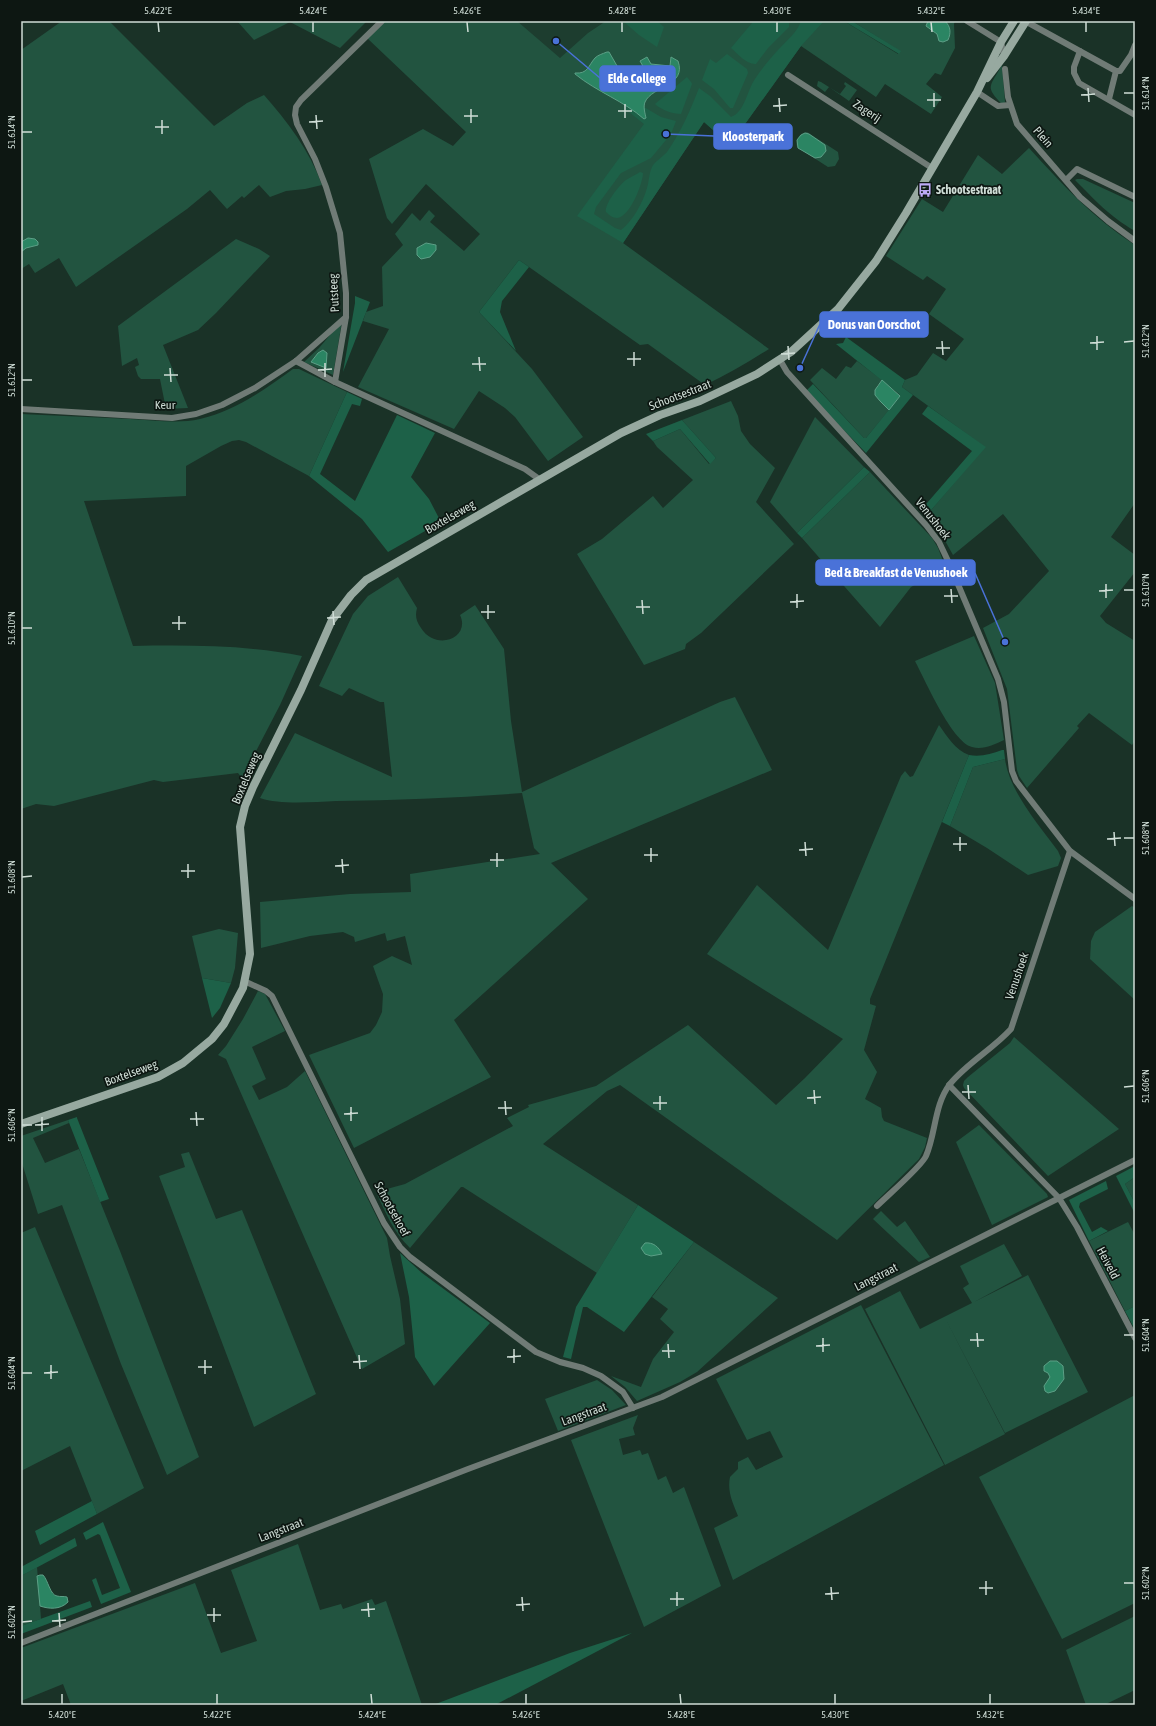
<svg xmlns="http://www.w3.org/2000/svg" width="1156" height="1726" viewBox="0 0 1156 1726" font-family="'Asap Condensed',sans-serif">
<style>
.built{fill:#1d3d2f}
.green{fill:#225440;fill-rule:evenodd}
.forest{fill:#1d6148}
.water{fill:#2b8563;stroke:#5c9f86}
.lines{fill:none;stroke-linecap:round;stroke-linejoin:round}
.street{stroke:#707b76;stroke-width:6}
.secondary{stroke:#97a9a0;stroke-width:8}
.ticks{fill:none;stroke:#cfddd6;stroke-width:1.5}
.labels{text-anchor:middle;stroke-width:3.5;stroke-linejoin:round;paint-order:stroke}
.street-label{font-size:12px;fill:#cfddd6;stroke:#0d1712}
.poi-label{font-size:12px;font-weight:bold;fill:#cfddd6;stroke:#0d1712;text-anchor:start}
.leader{fill:none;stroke:#4a72d8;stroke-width:1.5}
.callout-dot{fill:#4a72d8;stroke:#0d1712;stroke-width:1.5}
.callout{fill:#4a72d8;stroke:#4a72d8;stroke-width:1.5}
.callout-label{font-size:13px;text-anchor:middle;font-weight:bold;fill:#fff}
.neatline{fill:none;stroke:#cfddd6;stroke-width:1.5}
.ticks-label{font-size:10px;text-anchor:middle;fill:#cfddd6}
</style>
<rect width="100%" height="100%" fill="#1a3227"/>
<path class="built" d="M511,21H616L554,64Z"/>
<g class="green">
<path d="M62,21H109L214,126L247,103L264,95C287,121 310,151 322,185L305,189L286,191L270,197L259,185L244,198L242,196L227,209L210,190L187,209L76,287L59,258L35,273L29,264L21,269V252L26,248L38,245V242L35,239L24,240L21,242V50Z"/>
<path d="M237,21H367L340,48L290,22L254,40Z"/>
<path d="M384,21H517L560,58L588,33L606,21H844L898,54L900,51L852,21H928L926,26L937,34V38L948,24L945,21H955L954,24L955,48L941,75L935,73L926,84L942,97L931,114L885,84L876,97L801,46L730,145L704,122L623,243L769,349C748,362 727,375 705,385L648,344L640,345L519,260L479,312L532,369L583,437L548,461L515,417L505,408L479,391L454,429L358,387L389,329L363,321L366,312L383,306L382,267L403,245L395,234L412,213L420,221L429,210L435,216L430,222L464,251L480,234L426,184L392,224L387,218L369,159L423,129L453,146L466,132L367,38Z"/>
<path d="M1002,65L1005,102L1003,105C984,86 990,87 1002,65Z"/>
<path d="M818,81L821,82L840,94L846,86L844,84L845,82L857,90L849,101L829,87L825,92L817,86Z"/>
<path d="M807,132L838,152L839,159L835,166L828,167L797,147C795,140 799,133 807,132ZM803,134L825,145L826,148L819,158H815L797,140Z"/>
<path d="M1029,148C1062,184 1093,218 1135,245V503L1111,537L1135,555V572L1100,616L1106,623L1135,641V741L1132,745L1089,713L1077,726L1079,728L1027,788L1019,776L1017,770L1007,689L983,628L1009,614L1049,571L1003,514L953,555L943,537L926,516L985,447L902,387L905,380L917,375L933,353L946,361L964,339L929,314L946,289L927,276L923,280L886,256L922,199L943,212L978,155L1002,174Z"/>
<path d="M1077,179H1083L1135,203V231C1109,216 1095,200 1075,180Z"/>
<path d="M236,239L259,249L270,256L216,313L198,330L163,345L188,408L166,409L160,379H141L138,376L135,367L139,365L137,358L122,366L118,326Z"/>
<path d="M342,321L333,375L304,362L319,348Z"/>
<path d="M857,361L882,380L877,386L880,401L889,410L866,438H864L810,380L822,368L836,379L846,366L851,368Z"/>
<path d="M293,369H299L347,392L309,476L246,442L239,440L232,441L221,446L186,466V496L84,501L133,646C189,645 247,645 302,656L280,705L242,778L238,773L163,782L154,780L54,806L36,804L21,809V414C57,416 94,417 130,419C153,420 178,424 200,419C235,411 264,390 293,369Z"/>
<path d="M731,401L738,416L741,431L750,444L775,468L756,502L794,544L701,633L686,644L685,649L644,665L577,554L602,539L653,496L663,508L693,480L657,447L653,441L680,429L709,464L716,458L682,420Z"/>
<path d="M815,417L864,467L797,533L770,502Z"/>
<path d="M870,472L932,538L938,548L945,566L943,570L911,587L880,627L802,538Z"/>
<path d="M398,577L417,608C415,616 416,621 421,628C436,652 471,638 460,615L475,605L504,649L511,721L522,792L720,702L735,697L772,770L551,863L588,899L454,1020L491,1077L354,1148L309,1055L370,1033L376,1025L382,1012L383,994L373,966L392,956L412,965L405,936L387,941L385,933L355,942L354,937L343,932L310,936L261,948L260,902L350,894L411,892L410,874L540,854L534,848L522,793C460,798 398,800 336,801C313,802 280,805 260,798L295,733L392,777L384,702H380L349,688L342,696L319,686L353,614L368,596Z"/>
<path d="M974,636L995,683L1004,740C993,745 983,750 972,747C952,742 925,680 915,661Z"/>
<path d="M939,725C947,736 955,750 969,755L870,999V1004L876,1006L864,1050L877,1072L865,1099L881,1108L882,1117L884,1121L927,1138L925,1147L919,1159L837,1240L620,1085L607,1091L543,1144L638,1205L597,1273L463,1187H461L410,1248C394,1233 385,1212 376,1192L405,1184L513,1126L507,1118L529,1107L528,1105L596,1086L688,1025L776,1105L805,1078L843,1039L707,954L757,885L828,950L901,776L905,771L910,777L913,776Z"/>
<path d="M1005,759C1009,791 1039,825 1058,851L1061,858L1058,866L1028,875L987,848L950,826L973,767Z"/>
<path d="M1132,906L1135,908V1000L1090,959L1091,941L1095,932Z"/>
<path d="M219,929L238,933L235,968L231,983L202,978L192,936Z"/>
<path d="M258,991L265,994L285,1031L252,1047L266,1079L252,1086L259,1100L287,1087L305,1071L387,1238L390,1256L400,1299L405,1344L362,1369L226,1059L218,1055L226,1046L243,1019Z"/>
<path d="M1014,1037L1119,1129L1048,1176L964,1088L963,1085L964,1081L968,1077L1010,1043Z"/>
<path d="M68,1120L69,1123L33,1138L45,1163L79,1149L120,1251L199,1457L167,1475L121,1364L62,1205L38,1214L21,1160V1136Z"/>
<path d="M979,1125L1047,1194L1048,1197L992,1225L956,1142Z"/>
<path d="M189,1152L216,1219L242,1210L316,1394L254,1427L159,1176L185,1167L181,1154Z"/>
<path d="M1135,1177V1203L1125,1184Z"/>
<path d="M881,1211L897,1227L905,1221L930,1257L919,1262L873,1219Z"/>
<path d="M1128,1222L1135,1235V1306L1125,1311L1089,1241Z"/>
<path d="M35,1227L144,1488L97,1514L70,1446L21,1471V1233Z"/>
<path d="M694,1242L778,1298L697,1372L680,1382L637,1401L625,1387L611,1376L641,1387L653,1359L674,1332L660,1319L668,1309L652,1297Z"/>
<path d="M1004,1244L1022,1276L974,1302L1028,1275L1088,1392L1005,1433L945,1318L1005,1434L945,1465L865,1309L900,1291L920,1329L972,1303L963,1288L969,1284L960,1266Z"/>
<path d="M861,1305L944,1465L733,1580L714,1528L738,1516C733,1503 727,1492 730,1477L738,1469V1462L748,1457L756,1470L783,1457L770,1431L747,1440L716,1379Z"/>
<path d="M597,1380L612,1390L626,1405L558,1431L545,1399Z"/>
<path d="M1135,1395V1603L1062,1639L979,1477Z"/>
<path d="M638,1415L633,1428L635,1435L619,1439L623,1455L640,1450L642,1455L648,1453L658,1480L666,1476L673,1493L684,1487L721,1586L644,1627L571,1440Z"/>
<path d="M298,1544L320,1610L341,1604L343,1609L372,1599L375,1605L386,1601L422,1705H71L63,1684L21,1701V1648L195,1583L221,1653L257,1641L231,1570Z"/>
<path d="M37,1567L41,1619L21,1626V1576Z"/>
<path d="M1135,1616V1690L1104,1705H1086L1066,1650Z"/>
</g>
<g class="forest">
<path d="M623,21H657L664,27L657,47L639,35Z"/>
<path d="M751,21H789V27L768,48L756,64C747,65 738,54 731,48L752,23Z"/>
<path d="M801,21H824L801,46L730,145L704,122L623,243L577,216L644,124L624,108L625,105L646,118L644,107L661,117L676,121L671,134L651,158L621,173L596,207L594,214L615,228L621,230C633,221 643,202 647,188C649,182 649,173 652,167C655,161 663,157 667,152C681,132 690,111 699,88L710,96L731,117C745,112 747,90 755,79C762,68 770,59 778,50C787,40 797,33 801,21Z"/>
<path d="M844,21H852L901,51L899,54Z"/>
<path d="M727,54L747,69L748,73L733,108H730L714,89L702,80L710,59L716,63Z"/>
<path d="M687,77L691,82L692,84L681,114C673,114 661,110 655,104Z"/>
<path d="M640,172L643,173C643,183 630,217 617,218C613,218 609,215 606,212C604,205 619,185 626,180C630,177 636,175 640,172Z"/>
<path d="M519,260L529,267L502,301L500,312L516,351L479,312Z"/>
<path d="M355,296L370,302L343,372L355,303Z"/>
<path d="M846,337L905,380L902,387L913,395L866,453L806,391L813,384L864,438H866L900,396L899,394L836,344L843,343Z"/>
<path d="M347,392L362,399L360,406L352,404L320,474L355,501L397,415L435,433L411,477L429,499L441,522L388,552L362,519L309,476Z"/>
<path d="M928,406L986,447L926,516L921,510L972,451L922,414Z"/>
<path d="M682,420L716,458L710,464L680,429L653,441L646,434Z"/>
<path d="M864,467L870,472L802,538L797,533Z"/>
<path d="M1002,750H1004L1005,759L973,767L950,826L942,822L969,755C981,757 991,754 1002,750Z"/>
<path d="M202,978L231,983L220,1008L212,1018Z"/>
<path d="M77,1117V1118L109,1199L100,1202L68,1120Z"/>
<path d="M1135,1166V1177L1125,1184L1135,1203V1214L1116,1176Z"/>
<path d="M1106,1181L1108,1189L1080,1203L1079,1207L1092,1232L1101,1227L1108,1231L1089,1241L1069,1200Z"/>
<path d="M638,1205L694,1242L624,1332L587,1307H583L571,1359L563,1357L576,1307Z"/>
<path d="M400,1253L422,1273L490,1323L434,1386L415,1357L409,1297Z"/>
<path d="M1135,1306V1330L1125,1311Z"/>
<path d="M92,1501L97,1514L40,1545L35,1531Z"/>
<path d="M103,1522L131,1592L101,1604L92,1580L96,1578L102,1595L120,1588L100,1535L98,1534L86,1540L83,1533Z"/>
<path d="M75,1538L77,1546L21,1576V1567Z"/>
<path d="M90,1601L92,1607L21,1634V1626Z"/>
<path d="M632,1633L495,1705H433L570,1653Z"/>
</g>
<g class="water">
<path d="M928,21H945C951,27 951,33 948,40L943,42L939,41L937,34L926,26Z"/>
<path d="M607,52H609L624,78L626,77L630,84L643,75L641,70L644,68L640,61L647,57L651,64L670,66L671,57L678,61C687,86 652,86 645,102C643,107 645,113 646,118L644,119C624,101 597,92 575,74V73C588,74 588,66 595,58C598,55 602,54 607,52Z"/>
<path d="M805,133L809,134L825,145L826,151L821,157L815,158L798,148L797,140L801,135Z"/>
<path d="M28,238L35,239L38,242V245L26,248L21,252V242Z"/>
<path d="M426,243L436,245V250L430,257L421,259L417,255V248Z"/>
<path d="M323,350L327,353L326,368L311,362L318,353Z"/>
<path d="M882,380L900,396L889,410L880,401L875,395V390Z"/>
<path d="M645,1243C653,1242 659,1247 662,1254L651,1256L645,1254L641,1248Z"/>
<path d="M1050,1361H1057L1063,1366L1064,1379L1055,1391L1048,1393L1045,1391L1044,1386L1050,1377L1048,1373L1044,1371V1366Z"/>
<path d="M40,1575H43C48,1580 50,1595 57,1596C61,1597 63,1596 67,1597L68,1602C60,1610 49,1609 40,1606L37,1576Z"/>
</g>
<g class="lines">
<g class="street">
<path d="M967,21L1001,42L1004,56"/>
<path d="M1025,21L1116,71L1109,99"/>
<path d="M1080,51L1074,67V73L1079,83L1135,115"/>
<path d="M1005,69L1008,97L1017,124L1080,197L1108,221L1135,241"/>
<path d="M1116,71H1120L1131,55L1135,45"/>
<path d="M788,75L932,168"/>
<path d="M977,92L998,106L1010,105"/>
<path d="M1066,180L1077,169L1135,197"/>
<path d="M780,360L787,372L926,525L939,542L949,563L998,679L1004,702L1012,771L1016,781L1070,851L1135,899"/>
<path d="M296,361L335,382L525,469L539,479"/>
<path d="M335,382L346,317V293L340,233L326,187L315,159L297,124L295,115L296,107L301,100L382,21"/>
<path d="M21,409L172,418L196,414L222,405L255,388L296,361L346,317"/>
<path d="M244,981L266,991L272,996L384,1223L400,1247L410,1257L536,1352L560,1362L583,1368L601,1376L623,1392L633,1408"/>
<path d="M949,1085L1059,1198L1077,1227L1135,1338"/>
<path d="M877,1206C887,1196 922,1166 926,1156C936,1133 934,1105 950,1084C967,1063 993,1049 1011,1029L1070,851"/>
<path d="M21,1643L468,1469L662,1397L1135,1160"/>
</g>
<g class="secondary">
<path d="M987,78L1004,56L1026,21"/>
<path d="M21,1124L158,1077L183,1063L212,1039L224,1024L243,988L250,954L240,827L245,806L253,787L301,690L332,620L351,595L366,580L621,433L660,415L700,401L757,374L791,352L838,309L876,261L906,213L977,92L1001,42L1014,21"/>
</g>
</g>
<path class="ticks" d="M158,22L159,32M313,22V32M467,22L468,32M622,22V32M777,22V32M931,22L932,32M1086,22V32M1088,88L1089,102M934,93V107M1124,93H1134M1081,95L1095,94M779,98L780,112M927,100H941M625,104V118M773,106L787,105M471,109V123M618,111H632M316,115L317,129M464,116H478M162,120V134M309,122L323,121M155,127H169M22,132H32M1097,336V350M942,341L943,355M1124,342L1134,341M1090,343L1104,342M788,346L789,360M936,348H950M634,352V366M781,354L795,353M479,357L480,371M627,359H641M325,363V377M472,364H486M170,368L171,382M318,370L332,369M164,375H178M22,380H32M1106,584V598M951,589L952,603M1124,590H1134M1099,591L1113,590M797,594V608M944,596H958M642,600L643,614M790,602L804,601M488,605V619M636,607H650M333,611L334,625M481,612H495M179,616V630M327,618L341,617M172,623H186M22,628H32M1114,832L1115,846M960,837V851M1124,838H1134M1107,839L1121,838M805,842L806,856M953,844H967M651,848V862M799,850L813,849M497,853V867M644,855H658M342,859L343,873M490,860H504M188,864V878M335,866L349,865M181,871H195M22,877L32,876M968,1085L969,1099M1124,1087L1134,1086M814,1090L815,1104M962,1092H976M660,1096V1110M807,1098L821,1097M505,1101L506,1115M653,1103H667M351,1107V1121M498,1108H512M196,1112L197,1126M344,1114L358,1113M42,1117V1131M190,1119H204M22,1125H32M35,1125L49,1124M977,1333L978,1347M1124,1335H1134M823,1338V1352M970,1340H984M668,1344L669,1358M816,1346L830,1345M514,1349V1363M662,1351H675M359,1355L360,1369M507,1357L521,1356M205,1360V1374M353,1362L367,1361M51,1365V1379M198,1367H212M22,1373H32M44,1373L58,1372M986,1581V1595M1124,1583H1134M831,1587L832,1600M979,1588H993M677,1592V1606M825,1594L839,1593M522,1597L523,1611M670,1599H684M368,1603L369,1617M516,1605L530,1604M214,1608V1622M361,1610L375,1609M59,1613L60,1627M207,1615H221M52,1621L66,1620M22,1622L32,1621M62,1694V1704M217,1694V1704M371,1694L372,1704M526,1694V1704M680,1694L681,1704M835,1694V1704M990,1694V1704"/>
<defs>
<symbol id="bus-bare" viewBox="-9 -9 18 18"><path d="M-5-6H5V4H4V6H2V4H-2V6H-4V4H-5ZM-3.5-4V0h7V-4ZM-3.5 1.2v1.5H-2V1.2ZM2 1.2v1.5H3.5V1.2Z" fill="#bcaaf5" stroke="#0d1712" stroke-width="2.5" paint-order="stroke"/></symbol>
</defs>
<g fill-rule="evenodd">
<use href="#bus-bare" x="915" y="180" width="20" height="20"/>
</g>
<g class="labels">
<g class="street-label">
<text transform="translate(867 111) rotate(33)" y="4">Zagerij</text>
<text transform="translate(1043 137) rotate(49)" y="4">Plein</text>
<text transform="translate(334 293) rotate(-93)" y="4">Putsteeg</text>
<text transform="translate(680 395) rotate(-21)" y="4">Schootsestraat</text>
<text x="165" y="409">Keur</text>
<text transform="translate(450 517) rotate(-30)" y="4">Boxtelseweg</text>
<text transform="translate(933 519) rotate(52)" y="4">Venushoek</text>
<text transform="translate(246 778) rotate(-67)" y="4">Boxtelseweg</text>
<text transform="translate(1017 976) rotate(-71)" y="4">Venushoek</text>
<text transform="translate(131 1073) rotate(-20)" y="4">Boxtelseweg</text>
<text transform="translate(392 1209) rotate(61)" y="4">Schootsehoef</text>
<text transform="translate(1108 1263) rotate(62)" y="4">Heiveld</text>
<text transform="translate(876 1277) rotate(-27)" y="4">Langstraat</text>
<text transform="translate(584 1414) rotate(-20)" y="4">Langstraat</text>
<text transform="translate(281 1530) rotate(-21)" y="4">Langstraat</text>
</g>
<g class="poi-label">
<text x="936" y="194">Schootsestraat</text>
</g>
</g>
<path class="leader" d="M556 41L600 78M666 134L714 136M800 368L820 324M1005 642L975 573"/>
<g class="callout-dot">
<circle cx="556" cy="41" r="4"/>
<circle cx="666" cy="134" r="4"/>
<circle cx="800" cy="368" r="4"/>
<circle cx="1005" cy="642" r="4"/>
</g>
<g class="callout">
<rect x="600" y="66" width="75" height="25" rx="4"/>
<rect x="714" y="124" width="78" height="25" rx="4"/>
<rect x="820" y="312" width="108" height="25" rx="4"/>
<rect x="816" y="560" width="159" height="25" rx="4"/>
</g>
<g class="callout-label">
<text x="637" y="83">Elde College</text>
<text x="753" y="141">Kloosterpark</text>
<text x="874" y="329">Dorus van Oorschot</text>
<text x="896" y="577">Bed &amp; Breakfast de Venushoek</text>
</g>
<rect width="1156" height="1726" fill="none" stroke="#0d1712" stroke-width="44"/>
<rect x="22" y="22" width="1112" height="1682" class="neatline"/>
<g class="ticks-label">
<text x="158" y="14">5.422°E</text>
<text x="313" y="14">5.424°E</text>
<text x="467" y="14">5.426°E</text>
<text x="622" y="14">5.428°E</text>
<text x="777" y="14">5.430°E</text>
<text x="931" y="14">5.432°E</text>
<text x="1086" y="14">5.434°E</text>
<text transform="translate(1145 93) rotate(-90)" y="4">51.614°N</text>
<text transform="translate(11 132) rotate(-90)" y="4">51.614°N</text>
<text transform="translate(1145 341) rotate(-90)" y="4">51.612°N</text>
<text transform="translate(11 380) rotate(-90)" y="4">51.612°N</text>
<text transform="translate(1145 590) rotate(-90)" y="4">51.610°N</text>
<text transform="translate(11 628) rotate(-90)" y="4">51.610°N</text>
<text transform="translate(1145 838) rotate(-90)" y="4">51.608°N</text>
<text transform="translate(11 877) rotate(-90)" y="4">51.608°N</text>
<text transform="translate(1145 1086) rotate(-90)" y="4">51.606°N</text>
<text transform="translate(11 1125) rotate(-90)" y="4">51.606°N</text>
<text transform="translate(1145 1335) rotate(-90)" y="4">51.604°N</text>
<text transform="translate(11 1373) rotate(-90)" y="4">51.604°N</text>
<text transform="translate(1145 1583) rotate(-90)" y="4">51.602°N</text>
<text transform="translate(11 1622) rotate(-90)" y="4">51.602°N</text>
<text x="62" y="1718">5.420°E</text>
<text x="217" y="1718">5.422°E</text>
<text x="372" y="1718">5.424°E</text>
<text x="526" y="1718">5.426°E</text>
<text x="681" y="1718">5.428°E</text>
<text x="835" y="1718">5.430°E</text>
<text x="990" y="1718">5.432°E</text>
</g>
</svg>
